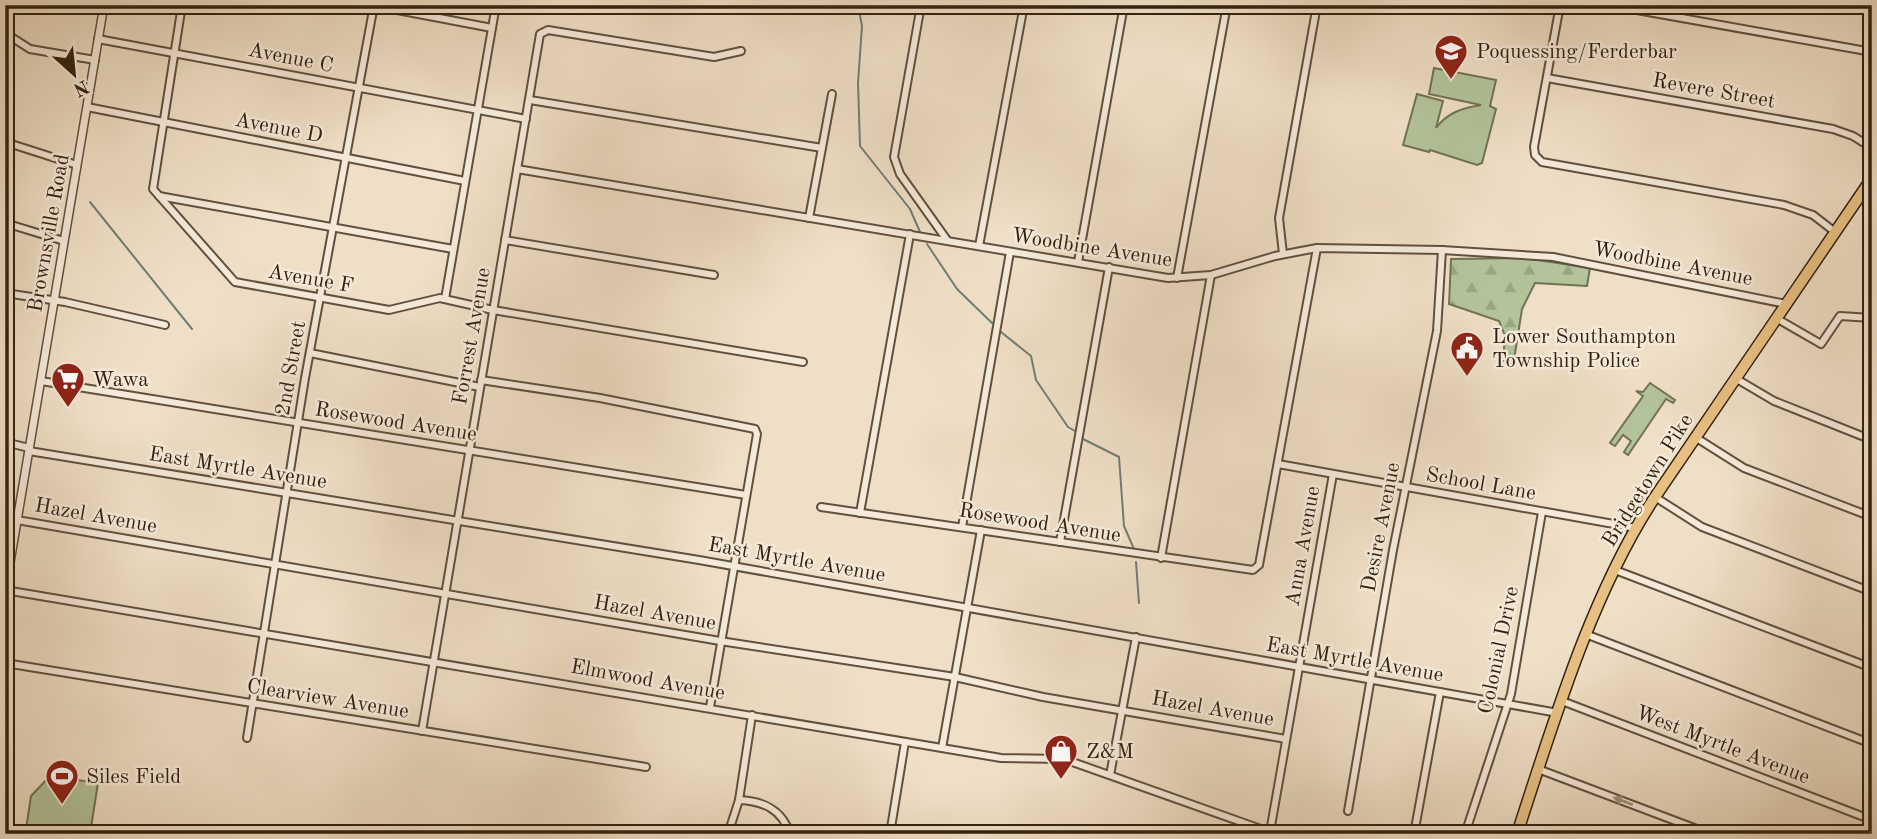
<svg xmlns="http://www.w3.org/2000/svg" width="1877" height="839" viewBox="0 0 1877 839" font-family="'Old Standard TT',serif">
<style>
.forest{fill:url(#forest-firs);stroke:#727254;stroke-width:2}
.park{fill:#b3c39a;stroke:#727254;stroke-width:2}
.lines{fill:none;stroke-linecap:round;stroke-linejoin:round}
.stream{stroke:#707e75;stroke-width:2}
.minor-casing{stroke:#60513d;stroke-width:10}
.tertiary-casing{stroke:#60513d;stroke-width:10}
.primary-casing{stroke:#31220f;stroke-width:13}
.minor{stroke:#f5eada;stroke-width:6}
.tertiary{stroke:#f5eada;stroke-width:7}
.primary{stroke:#e8c083;stroke-width:10}
.oneway{fill:#9d907f}
.labels{text-anchor:middle;stroke-width:5;stroke-linejoin:round;paint-order:stroke}
.poi-label{font-size:21px;fill:#31220f;stroke:#f5eada;text-anchor:start}
.street-label{font-size:21px;fill:#31220f;stroke:#f5eada}
</style>
<defs>
<pattern id="forest-firs" width="22" height="20" patternUnits="userSpaceOnUse" patternTransform="scale(1.75)"><rect width="22" height="20" fill="#b3c39a"/><path d="M5 1l3.5 6h-7zM16 11l3.5 6h-7z" fill="#9aa784"/></pattern>
</defs>
<rect width="100%" height="100%" fill="#efdfc6"/>
<filter id="stains"><feTurbulence type="fractalNoise" baseFrequency=".00286" numOctaves="4"/><feColorMatrix values="0 0 0 0 .2 0 0 0 0 .09 0 0 0 0 .02 0 0 0 .5 -.17"/></filter>
<radialGradient id="worn" r=".72"><stop offset=".6" stop-color="#630" stop-opacity="0"/><stop offset="1" stop-color="#630" stop-opacity=".3"/></radialGradient>
<path class="forest" d="M1525,258L1590,268L1587,286L1535,283L1522,309L1514,360L1503,361L1505,336L1499,321L1449,304L1451,259Z"/>
<g class="park">
<path d="M1434,68L1496,80L1490,106L1496,109L1482,163L1477,165L1430,150L1429,152L1403,145L1417,94L1443,101L1436,128C1447,113 1462,108 1481,105L1429,94Z"/>
<path d="M1650,383L1675,400L1673,403L1666,399L1628,455L1624,452L1631,441L1623,435L1615,446L1610,443L1643,396L1636,391L1643,392Z"/>
<path d="M50,776L98,783L90,834L26,829L31,796Z"/>
</g>
<g class="lines">
<g class="stream">
<path d="M858,5L862,26L858,83L860,146L910,209L920,232"/>
<path d="M90,202L192,329"/>
<path d="M927,244L957,289L992,323"/>
<path d="M1001,332L1031,356L1036,380L1068,427L1075,431"/>
<path d="M1083,439L1119,457L1124,526L1134,549"/>
<path d="M1136,562L1139,603"/>
</g>
<defs>
<g id="minor">
<path d="M182,5L153,189L235,282L389,310L440,298L493,310L803,362"/>
<path d="M371,5L492,28"/>
<path d="M921,5L894,157L900,174L947,240"/>
<path d="M1560,5L1534,147L1535,155L1542,162L1784,205L1813,215L1835,232"/>
<path d="M1609,5L1872,52"/>
<path d="M5,33L30,49L95,60"/>
<path d="M98,39L526,119"/>
<path d="M1547,78L1833,129L1853,136L1872,148"/>
<path d="M530,100L822,148"/>
<path d="M87,107L465,181"/>
<path d="M5,142L77,165"/>
<path d="M517,169L1168,278L1211,275L1275,256L1317,248L1442,250L1553,257L1786,304"/>
<path d="M159,196L453,249"/>
<path d="M809,218L832,94"/>
<path d="M5,223L64,241"/>
<path d="M505,240L714,275"/>
<path d="M979,246L1024,5"/>
<path d="M1283,254L1279,218L1317,5"/>
<path d="M1078,262L1124,5"/>
<path d="M1177,278L1227,5"/>
<path d="M5,293L65,302L165,325"/>
<path d="M445,299L496,5"/>
<path d="M1776,318L1821,344L1840,316L1872,318"/>
<path d="M310,353L480,387"/>
<path d="M1735,378L1774,401L1872,440"/>
<path d="M481,380L600,398L755,429L757,434L710,707"/>
<path d="M41,381L746,495"/>
<path d="M1695,437L1744,468L1872,517"/>
<path d="M5,442L29,448"/>
<path d="M29,451L699,560L1558,713"/>
<path d="M1278,464L1636,528"/>
<path d="M1655,497L1702,527L1872,592"/>
<path d="M821,507L1253,570L1259,565L1317,248"/>
<path d="M860,513L910,234"/>
<path d="M17,520L720,641L955,677L1043,697L1286,739"/>
<path d="M962,527L1010,252"/>
<path d="M1060,542L1109,267"/>
<path d="M1161,558L1211,275"/>
<path d="M1615,570L1872,668"/>
<path d="M5,590L1001,758L1064,759L1275,834"/>
<path d="M1588,635L1872,744"/>
<path d="M5,663L646,767"/>
<path d="M1562,701L1872,820"/>
<path d="M422,731L540,34L548,30L714,57L741,51"/>
<path d="M247,738L305,378L374,5"/>
<path d="M942,748L981,530"/>
<path d="M1538,769L1710,834"/>
<path d="M1110,775L1136,637"/>
<path d="M739,800C763,801 782,809 790,834"/>
<path d="M1348,811L1393,550L1437,331L1442,250"/>
<path d="M1270,832L1333,474"/>
<path d="M728,834L739,800L752,715"/>
<path d="M890,834L905,742"/>
<path d="M1414,834L1440,692"/>
<path d="M1465,834L1511,694L1542,512"/>
</g>
<path id="tertiary" d="M5,592L104,5"/>
<path id="primary" d="M1517,834C1553,724 1591,594 1655,497L1872,178"/>
</defs>
<use href="#minor" class="minor-casing"/>
<use href="#tertiary" class="tertiary-casing"/>
<use href="#primary" class="primary-casing"/>
<use href="#minor" class="minor"/>
<use href="#tertiary" class="tertiary"/>
<use href="#primary" class="primary"/>
</g>
<defs><path id="oneway-solid" d="M-6-.8H1V-3.2L6.5 0L1 3.2V.8H-6Z" transform="scale(1.75)"/></defs>
<use class="oneway" href="#oneway-solid" transform="translate(1623 801) rotate(-159)"/>
<defs>
<symbol id="school-pin" viewBox="-11 -11 22 30"><path d="M0 17L-7.5 6A9.5 9.5 0 1 1 7.5 6Z" fill="#8f2418" stroke="#f5eada"/><path d="M0-5L7-2L0 1L-7-2ZM-4 1L0 2.5L4 1V4Q0 6-4 4Z" fill="#fff"/></symbol>
<symbol id="civic-pin" viewBox="-11 -11 22 30"><path d="M0 17L-7.5 6A9.5 9.5 0 1 1 7.5 6Z" fill="#8f2418" stroke="#f5eada"/><path d="M-.6-6.5H3V-4.5H.6V-3L4-1V1h2V6H-6V1h2V-1L-.6-3ZM-1.2 2.5V6h2.4V2.5Z" fill="#fff"/></symbol>
<symbol id="supermarket-pin" viewBox="-11 -11 22 30"><path d="M0 17L-7.5 6A9.5 9.5 0 1 1 7.5 6Z" fill="#8f2418" stroke="#f5eada"/><path d="M-6-5.5h2.5l.6 2H6L4.5 2H-2.5L-4.4-4H-6ZM-1.5 3.2a1.3 1.3 0 1 0 .1 0ZM3 3.2a1.3 1.3 0 1 0 .1 0Z" fill="#fff"/></symbol>
<symbol id="shop-pin" viewBox="-11 -11 22 30"><path d="M0 17L-7.5 6A9.5 9.5 0 1 1 7.5 6Z" fill="#8f2418" stroke="#f5eada"/><path d="M-5-2.5h2.3a2.7 3.5 0 0 1 5.4 0H5L5.5 6h-11ZM-1.5-2.5h3a1.5 2.3 0 0 0-3 0Z" fill="#fff"/></symbol>
<symbol id="stadium-pin" viewBox="-11 -11 22 30"><path d="M0 17L-7.5 6A9.5 9.5 0 1 1 7.5 6Z" fill="#8f2418" stroke="#f5eada"/><path d="M0-5a6.5 5 0 1 0 0 10a6.5 5 0 1 0 0-10ZM-3.5-1.8h7v3.6h-7Z" fill="#fff"/></symbol>
</defs>
<g fill-rule="evenodd">
<use href="#school-pin" x="1432" y="32" width="38" height="52"/>
<use href="#civic-pin" x="1448" y="329" width="38" height="52"/>
<use href="#supermarket-pin" x="49" y="360" width="38" height="52"/>
<use href="#shop-pin" x="1042" y="732" width="38" height="52"/>
<use href="#stadium-pin" x="43" y="757" width="38" height="52"/>
</g>
<g class="labels">
<g class="poi-label">
<text x="1476" y="58">Poquessing/Ferderbar</text>
<text x="1492" y="343">Lower Southampton<tspan x="1492" dy="24">Township Police</tspan></text>
<text x="92" y="386">Wawa</text>
<text x="1086" y="758">Z&amp;M</text>
<text x="86" y="783">Siles Field</text>
</g>
<g class="street-label">
<text transform="translate(291 57) rotate(11)" y="7">Avenue C</text>
<text transform="translate(1714 90) rotate(10)" y="7">Revere Street</text>
<text transform="translate(279 127) rotate(11)" y="7">Avenue D</text>
<text transform="translate(48 233) rotate(-80)" y="7">Brownsville Road</text>
<text transform="translate(1092 247) rotate(9)" y="7">Woodbine Avenue</text>
<text transform="translate(1673 263) rotate(11)" y="7">Woodbine Avenue</text>
<text transform="translate(311 278) rotate(10)" y="7">Avenue F</text>
<text transform="translate(471 336) rotate(-80)" y="7">Forrest Avenue</text>
<text transform="translate(290 368) rotate(-80)" y="7">2nd Street</text>
<text transform="translate(396 421) rotate(9)" y="7">Rosewood Avenue</text>
<text transform="translate(238 467) rotate(9)" y="7">East Myrtle Avenue</text>
<text transform="translate(1647 480) rotate(-58)" y="7">Bridgetown Pike</text>
<text transform="translate(1481 483) rotate(10)" y="7">School Lane</text>
<text transform="translate(96 515) rotate(10)" y="7">Hazel Avenue</text>
<text transform="translate(1040 522) rotate(9)" y="7">Rosewood Avenue</text>
<text transform="translate(1380 527) rotate(-79)" y="7">Desire Avenue</text>
<text transform="translate(1302 546) rotate(-80)" y="7">Anna Avenue</text>
<text transform="translate(797 559) rotate(10)" y="7">East Myrtle Avenue</text>
<text transform="translate(655 612) rotate(10)" y="7">Hazel Avenue</text>
<text transform="translate(1498 650) rotate(-78)" y="7">Colonial Drive</text>
<text transform="translate(1355 659) rotate(10)" y="7">East Myrtle Avenue</text>
<text transform="translate(648 679) rotate(10)" y="7">Elmwood Avenue</text>
<text transform="translate(328 698) rotate(9)" y="7">Clearview Avenue</text>
<text transform="translate(1213 708) rotate(10)" y="7">Hazel Avenue</text>
<text transform="translate(1723 744) rotate(21)" y="7">West Myrtle Avenue</text>
</g>
</g>
<rect width="1877" height="839" fill="none" stroke="#efdfc6" stroke-width="28"/>
<rect x="7" y="7" width="1863" height="825" fill="none" stroke="#31220f" stroke-width="3.5"/>
<rect x="14" y="14" width="1849" height="811" fill="none" stroke="#31220f" stroke-width="2"/>
<g transform="translate(74 74) rotate(153)" stroke="#f5eada" stroke-width="5" paint-order="stroke">
<path d="M0-5L12 26L0 18L-12 26Z" fill="#31220f"/>
<text y="-10" font-size="19" font-weight="bold" text-anchor="middle" fill="#31220f">N</text>
</g>
<rect width="100%" height="100%" filter="url(#stains)"/>
<rect width="100%" height="100%" fill="url(#worn)"/>
</svg>
